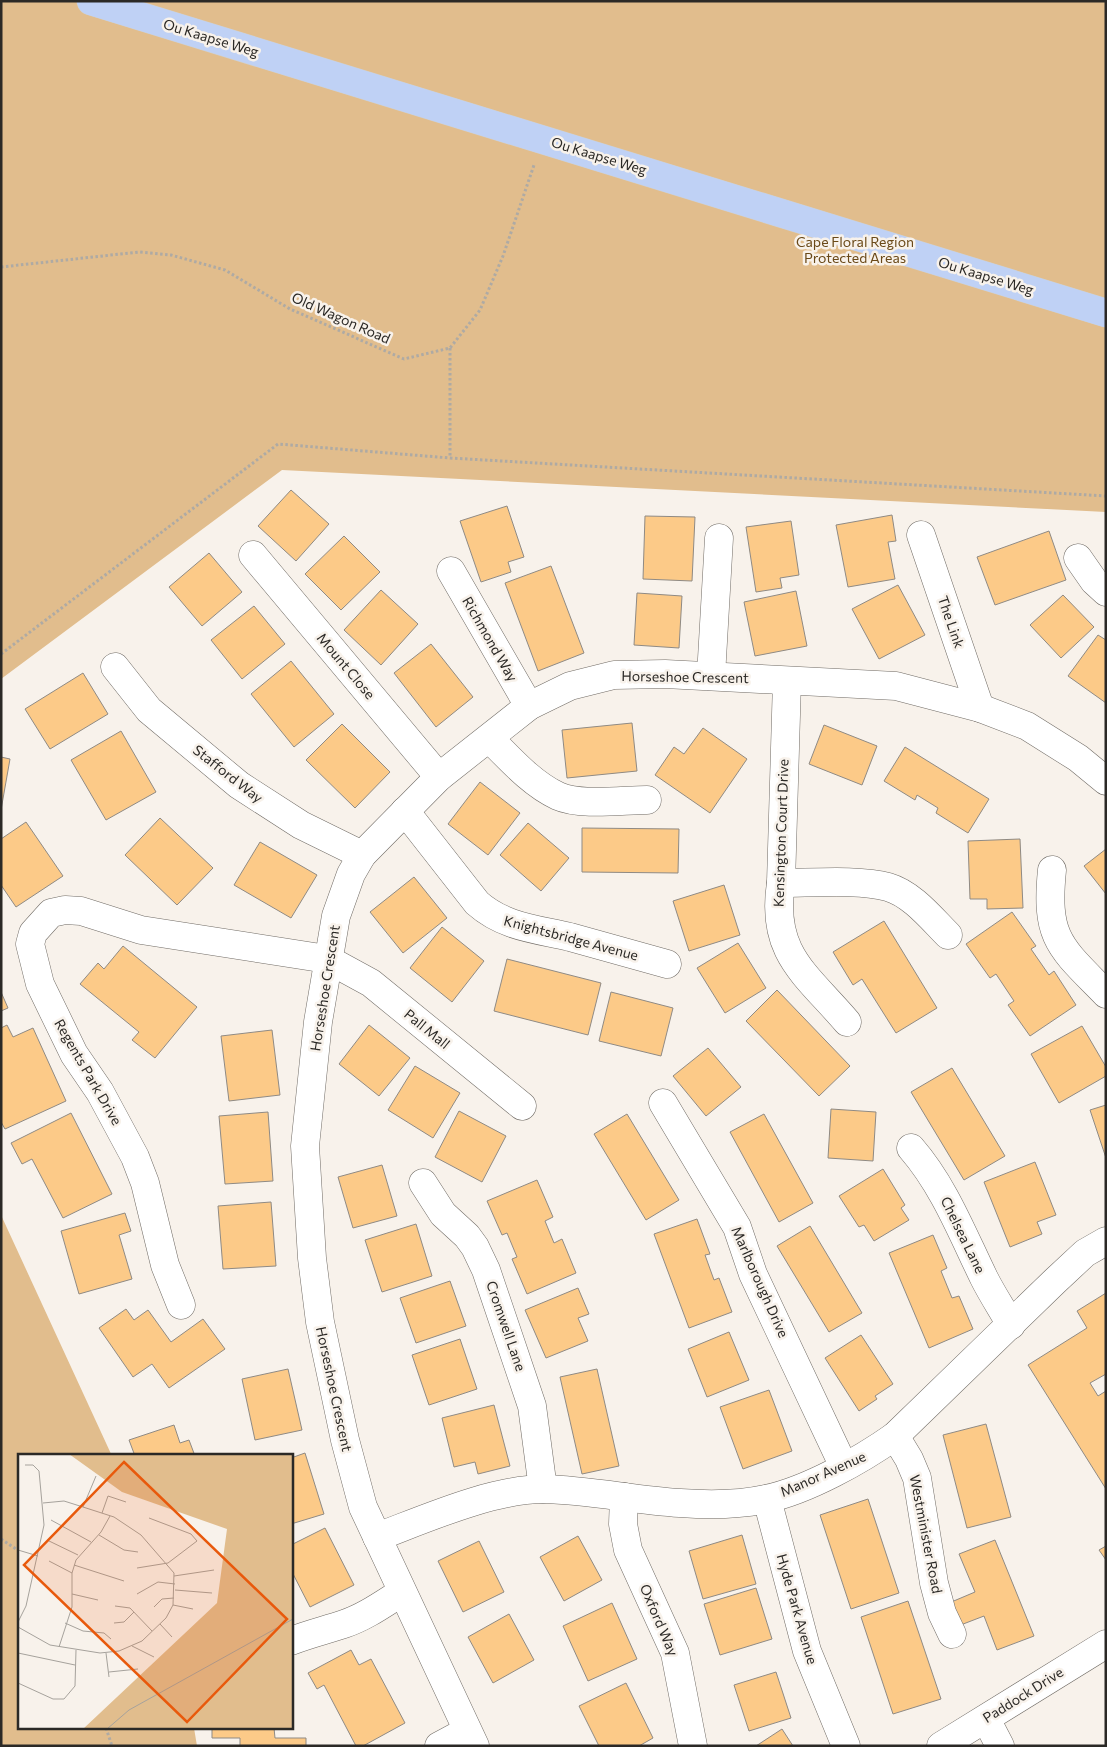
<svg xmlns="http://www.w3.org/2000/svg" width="1107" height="1747" viewBox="0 0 1107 1747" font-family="Commissioner,sans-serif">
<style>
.green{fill:#e1bd8d}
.building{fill:#fcca88;stroke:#8f8a84}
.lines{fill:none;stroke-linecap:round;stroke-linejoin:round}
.street-casing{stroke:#716c66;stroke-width:29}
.primary-casing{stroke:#d0d0cf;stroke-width:29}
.path{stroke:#aeaaa4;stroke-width:3;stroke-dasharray:2.5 2.5;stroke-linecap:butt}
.street{stroke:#fff;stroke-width:28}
.primary{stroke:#bfd1f5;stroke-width:28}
.labels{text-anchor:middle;stroke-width:5;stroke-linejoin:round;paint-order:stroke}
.street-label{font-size:14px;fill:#2b2926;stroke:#f8f2eb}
.park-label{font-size:14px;fill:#6a4918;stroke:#f8f2eb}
.inset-road{fill:none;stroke:#a6a29c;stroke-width:1}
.view{fill:#e8590c;fill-opacity:0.15;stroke:#e8590c;stroke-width:2.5}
.inset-edge{fill:none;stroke:#2b2926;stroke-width:2.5}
</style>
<rect width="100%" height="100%" fill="#f8f2eb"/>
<g class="green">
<path d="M1,1H1106V512L282,470L1,679Z"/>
<path d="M1,1215L112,1456H19V1728H194L197,1746H1Z"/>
</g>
<g class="building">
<path d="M291,490L329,524L296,561L258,526Z"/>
<path d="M507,506L524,557L508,562L511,572L481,582L460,521Z"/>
<path d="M892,515L896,541L888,542L895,579L848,587L836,525Z"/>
<path d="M645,516L695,517L692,581L643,579Z"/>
<path d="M791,521L799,575L780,578L782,588L756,592L746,527Z"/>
<path d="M1049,531L1066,580L995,605L977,557Z"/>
<path d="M344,536L380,572L341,610L305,574Z"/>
<path d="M209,553L242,592L202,626L169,587Z"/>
<path d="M551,566L584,653L538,671L505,583Z"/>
<path d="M898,585L925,635L879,659L852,609Z"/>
<path d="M381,590L418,624L381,665L344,630Z"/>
<path d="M796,591L807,646L755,656L744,602Z"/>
<path d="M637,593L682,596L679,648L634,645Z"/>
<path d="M1063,595L1094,627L1061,658L1030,625Z"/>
<path d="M254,606L285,644L242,679L211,640Z"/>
<path d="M1098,635L1106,640V703L1068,676Z"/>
<path d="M431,644L473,697L436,727L394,673Z"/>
<path d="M291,661L334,714L294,747L251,694Z"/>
<path d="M83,673L108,714L50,749L25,709Z"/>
<path d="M632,723L637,771L567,778L562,730Z"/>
<path d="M342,724L390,772L355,808L306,760Z"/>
<path d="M824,725L877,746L862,785L809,764Z"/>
<path d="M703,728L747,759L710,813L655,775L674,747L684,754Z"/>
<path d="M121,731L156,792L106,820L71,760Z"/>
<path d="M905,747L989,799L968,833L936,813L938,808L917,795L915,800L884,781Z"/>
<path d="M1,757L10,759L1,810Z"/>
<path d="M480,782L520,813L488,855L448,824Z"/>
<path d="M160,818L213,868L177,905L125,855Z"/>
<path d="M26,822L63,876L16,907L1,885V839Z"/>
<path d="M528,823L569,858L541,891L500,855Z"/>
<path d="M582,828L679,829L678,873L582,872Z"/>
<path d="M1020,839L1023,908L987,909V899H970L968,841Z"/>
<path d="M260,842L317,875L291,918L234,885Z"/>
<path d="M1106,849V894L1084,866Z"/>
<path d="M414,877L447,918L403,953L370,912Z"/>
<path d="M724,885L740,935L689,951L673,901Z"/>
<path d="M1012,912L1036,946L1031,949L1049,975L1054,971L1076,1005L1030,1036L1008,1005L1014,1001L996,974L990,978L966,944Z"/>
<path d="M884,921L937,1008L896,1033L862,979L853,985L833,952Z"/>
<path d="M442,927L484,961L452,1002L410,968Z"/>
<path d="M738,943L766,988L725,1013L697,968Z"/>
<path d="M123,946L197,1007L155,1058L132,1040L139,1032L80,984L98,963L104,969Z"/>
<path d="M507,959L601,983L588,1035L494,1011Z"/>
<path d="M777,990L850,1066L819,1096L746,1021Z"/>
<path d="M1,992L8,1008L1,1011Z"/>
<path d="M611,992L673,1008L661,1056L599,1041Z"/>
<path d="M7,1025L13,1037L33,1028L66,1101L5,1129L1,1122V1028Z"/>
<path d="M369,1025L410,1058L379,1096L339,1064Z"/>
<path d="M1082,1026L1106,1067V1076L1059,1103L1031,1054Z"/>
<path d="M272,1030L280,1095L229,1101L221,1036Z"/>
<path d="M708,1048L741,1087L706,1116L673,1076Z"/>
<path d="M415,1066L460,1093L433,1138L388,1110Z"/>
<path d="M952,1068L1005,1156L964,1180L911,1092Z"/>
<path d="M1106,1105V1158L1090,1110Z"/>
<path d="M831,1109L876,1112L873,1161L828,1158Z"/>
<path d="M459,1111L506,1136L482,1182L435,1157Z"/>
<path d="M268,1112L273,1181L225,1184L219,1116Z"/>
<path d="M71,1113L112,1194L63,1218L32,1159L22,1164L11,1143Z"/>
<path d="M627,1114L679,1200L646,1220L594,1134Z"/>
<path d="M764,1114L813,1203L779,1222L730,1132Z"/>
<path d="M1035,1162L1056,1215L1037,1222L1042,1234L1010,1247L984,1182Z"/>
<path d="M382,1165L397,1216L353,1228L338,1177Z"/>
<path d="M883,1169L905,1205L901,1208L909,1220L874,1241L864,1225L859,1227L839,1196Z"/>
<path d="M537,1180L553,1217L545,1221L554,1243L562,1239L576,1273L527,1294L512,1259L517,1257L507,1233L502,1235L487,1201Z"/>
<path d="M271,1202L276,1266L223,1269L218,1206Z"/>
<path d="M125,1213L131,1231L119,1235L132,1279L79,1294L61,1231Z"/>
<path d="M697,1219L710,1254L705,1255L714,1280L719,1278L732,1312L689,1328L654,1234Z"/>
<path d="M416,1224L432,1276L382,1292L365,1240Z"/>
<path d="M810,1226L862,1313L829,1332L777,1246Z"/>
<path d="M933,1235L947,1268L941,1271L952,1298L959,1296L973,1329L929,1348L889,1253Z"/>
<path d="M450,1281L466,1326L416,1343L400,1298Z"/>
<path d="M578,1288L589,1314L578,1318L588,1341L546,1358L525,1310Z"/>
<path d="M1106,1293V1374L1090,1383L1098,1396L1106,1391V1489L1028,1365L1087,1328L1077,1311Z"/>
<path d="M126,1309L134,1320L148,1310L171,1342L203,1319L225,1349L169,1388L152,1364L133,1377L99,1328Z"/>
<path d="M729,1332L749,1380L707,1397L688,1349Z"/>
<path d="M861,1335L893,1384L875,1396L877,1399L859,1411L825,1358Z"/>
<path d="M460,1339L477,1389L429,1405L412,1355Z"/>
<path d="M288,1369L302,1430L255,1440L242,1379Z"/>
<path d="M597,1369L619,1466L582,1474L560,1377Z"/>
<path d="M769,1390L792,1451L743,1469L720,1407Z"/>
<path d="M494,1405L510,1466L478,1474L475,1462L454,1467L442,1418Z"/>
<path d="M986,1424L1011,1517L967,1528L943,1435Z"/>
<path d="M174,1425L180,1443L189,1440L195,1456H135L129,1440Z"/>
<path d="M305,1453L324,1514L291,1524V1458Z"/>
<path d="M868,1499L899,1593L851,1609L820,1515Z"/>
<path d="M325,1528L354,1585L310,1607L291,1570V1545Z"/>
<path d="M742,1535L756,1584L703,1599L689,1551Z"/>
<path d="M578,1536L602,1580L564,1601L540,1557Z"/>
<path d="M995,1540L1034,1636L997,1650L984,1616L958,1626L949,1603L975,1592L959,1554Z"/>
<path d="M479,1541L504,1592L463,1612L438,1561Z"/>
<path d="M1106,1546V1560L1099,1550Z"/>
<path d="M756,1588L772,1639L720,1655L704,1604Z"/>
<path d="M908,1601L941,1699L893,1714L861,1617Z"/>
<path d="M612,1603L637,1659L588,1681L563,1626Z"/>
<path d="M509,1614L534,1660L493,1683L468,1637Z"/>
<path d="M351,1650L359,1665L371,1659L405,1723L363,1746H356L324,1685L317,1689L308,1673Z"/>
<path d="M776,1672L791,1718L749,1731L734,1685Z"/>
<path d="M626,1683L653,1738L639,1746H599L579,1706Z"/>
<path d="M212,1728H274L275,1738H306V1746H240V1738H212Z"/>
<path d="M782,1729L793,1746H756Z"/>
</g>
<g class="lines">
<defs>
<g id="street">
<path d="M921,535L980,708"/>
<path d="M253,555L439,777"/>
<path d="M1078,558L1094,581L1106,592"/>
<path d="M451,571L529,706"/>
<path d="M115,667L149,710L239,785L301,825L362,855"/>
<path d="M711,676L719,538"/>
<path d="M787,681L781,883C770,953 806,974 847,1022"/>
<path d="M490,739C510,759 532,784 558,796C580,806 623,800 647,800"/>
<path d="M405,811L477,903C504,927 536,929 570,937C602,946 634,955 667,964"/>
<path d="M1052,870C1045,939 1060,947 1106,994"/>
<path d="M781,883C811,883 860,879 888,887C912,894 931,918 948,935"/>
<path d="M663,1103L737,1227L753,1274L844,1467"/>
<path d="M911,1148C944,1186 962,1233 984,1278C992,1294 1002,1309 1011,1325"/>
<path d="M423,1183L443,1214L467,1236L475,1247L486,1270L532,1406L543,1489"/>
<path d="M181,1305L165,1265L145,1183L135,1157L100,1092L74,1054L40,984L30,944L33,933L51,913L65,910L81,911L141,930L327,959L371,983L522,1106"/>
<path d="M895,1436L909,1459L917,1478L934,1583L942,1613L952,1634"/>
<path d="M624,1497L623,1524L628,1550L675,1653L693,1746"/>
<path d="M767,1499L807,1651L846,1746"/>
<path d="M377,1537C425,1519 492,1489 544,1489C589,1490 634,1500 680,1503C708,1505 739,1505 766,1499C808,1490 861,1460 895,1436L1055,1281L1085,1253L1106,1241"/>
<path d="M291,1641C309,1634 326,1630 344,1624C365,1617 383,1604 402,1592"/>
<path d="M986,1719L1000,1746"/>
<path d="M439,1746L467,1731"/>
<path d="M475,1746L363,1507L345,1440L320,1322L312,1258L305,1146L318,1022L336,916L351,874L362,855L439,777L529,706L570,686L614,675L665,674L896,686L980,708L1027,726L1078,758L1106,781"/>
<path d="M941,1746L1106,1644"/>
</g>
<path id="primary" d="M91,1L1106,313"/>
</defs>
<use href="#street" class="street-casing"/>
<use href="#primary" class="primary-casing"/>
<g class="path">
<path d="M1,267L139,252L171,255L225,270L290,309L404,359L450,348L480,310L503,256L534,165"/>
<path d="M450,348V458L1106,496"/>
<path d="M1,654L278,444L450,458"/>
<path d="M1,1539L19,1551"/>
<path d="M106,1728L112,1746"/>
</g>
<use href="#street" class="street"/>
<use href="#primary" class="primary"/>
</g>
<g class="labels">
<g class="street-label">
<text transform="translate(211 38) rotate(17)" y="5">Ou Kaapse Weg</text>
<text transform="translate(599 156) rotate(17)" y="5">Ou Kaapse Weg</text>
<text transform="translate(986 276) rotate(17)" y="5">Ou Kaapse Weg</text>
<text transform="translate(341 318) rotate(24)" y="5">Old Wagon Road</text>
<text transform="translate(951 622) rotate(71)" y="5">The Link</text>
<text transform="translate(490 639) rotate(60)" y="5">Richmond Way</text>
<text transform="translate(346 666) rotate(50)" y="5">Mount Close</text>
<text transform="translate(685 677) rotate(1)" y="5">Horseshoe Crescent</text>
<text transform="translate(228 774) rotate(38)" y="5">Stafford Way</text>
<text transform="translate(781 833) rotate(-88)" y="5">Kensington Court Drive</text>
<text transform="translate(571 938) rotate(15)" y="5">Knightsbridge Avenue</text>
<text transform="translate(325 988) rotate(-81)" y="5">Horseshoe Crescent</text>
<text transform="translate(427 1029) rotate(39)" y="5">Pall Mall</text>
<text transform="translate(88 1072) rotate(60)" y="5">Regents Park Drive</text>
<text transform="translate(963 1235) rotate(64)" y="5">Chelsea Lane</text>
<text transform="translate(760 1282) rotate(66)" y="5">Marlborough Drive</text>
<text transform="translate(506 1326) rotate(71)" y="5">Cromwell Lane</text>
<text transform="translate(334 1389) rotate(78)" y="5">Horseshoe Crescent</text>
<text transform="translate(823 1474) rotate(-24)" y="5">Manor Avenue</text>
<text transform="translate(926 1534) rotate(79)" y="5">Westminister Road</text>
<text transform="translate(797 1609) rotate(74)" y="5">Hyde Park Avenue</text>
<text transform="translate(659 1620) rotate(67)" y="5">Oxford Way</text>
<text transform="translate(1023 1695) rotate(-32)" y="5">Paddock Drive</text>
</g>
<g class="park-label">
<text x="855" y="247">Cape Floral Region<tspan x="855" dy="16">Protected Areas</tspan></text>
</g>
</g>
<g transform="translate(18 1454)">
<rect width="275" height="275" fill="#f8f2eb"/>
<path d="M51,0H275V275H65L199,149L209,75L104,38Z" fill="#e1bd8d"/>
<path class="inset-road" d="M65,53L78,22M84,59L90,42L108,48M33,66L73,88M81,81L106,96L120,98M29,86L60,101M0,96L20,102M31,107L54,119M56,111L106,127M119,114L150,109L179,87L173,80L131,64M156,122L196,116M157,136L194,139M54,140L80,146M119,140L140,128L157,130M155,151L175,155M97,152L112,154L134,177M136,153L144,145L156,144M0,168L8,152L26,71L21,17L15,11H7M47,169L65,177L86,179L93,185M96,169L106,168L116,158M142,170L154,183M0,173L32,191L82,199L101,197L124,187L148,164L155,151L156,119L123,81L96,63L65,53L46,47L25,49M114,192L136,203M41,193L54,153V119L58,106L83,78L92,62M0,199L57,211M88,199L91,223M91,218L120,215M0,229L35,245H46L57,232L58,196M89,275L111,256L275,165"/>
<path class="view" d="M106,8L269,165L169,268L6,111Z"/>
<rect width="275" height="275" class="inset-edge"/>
</g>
<rect width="1107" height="1747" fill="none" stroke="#2b2926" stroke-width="5"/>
</svg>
